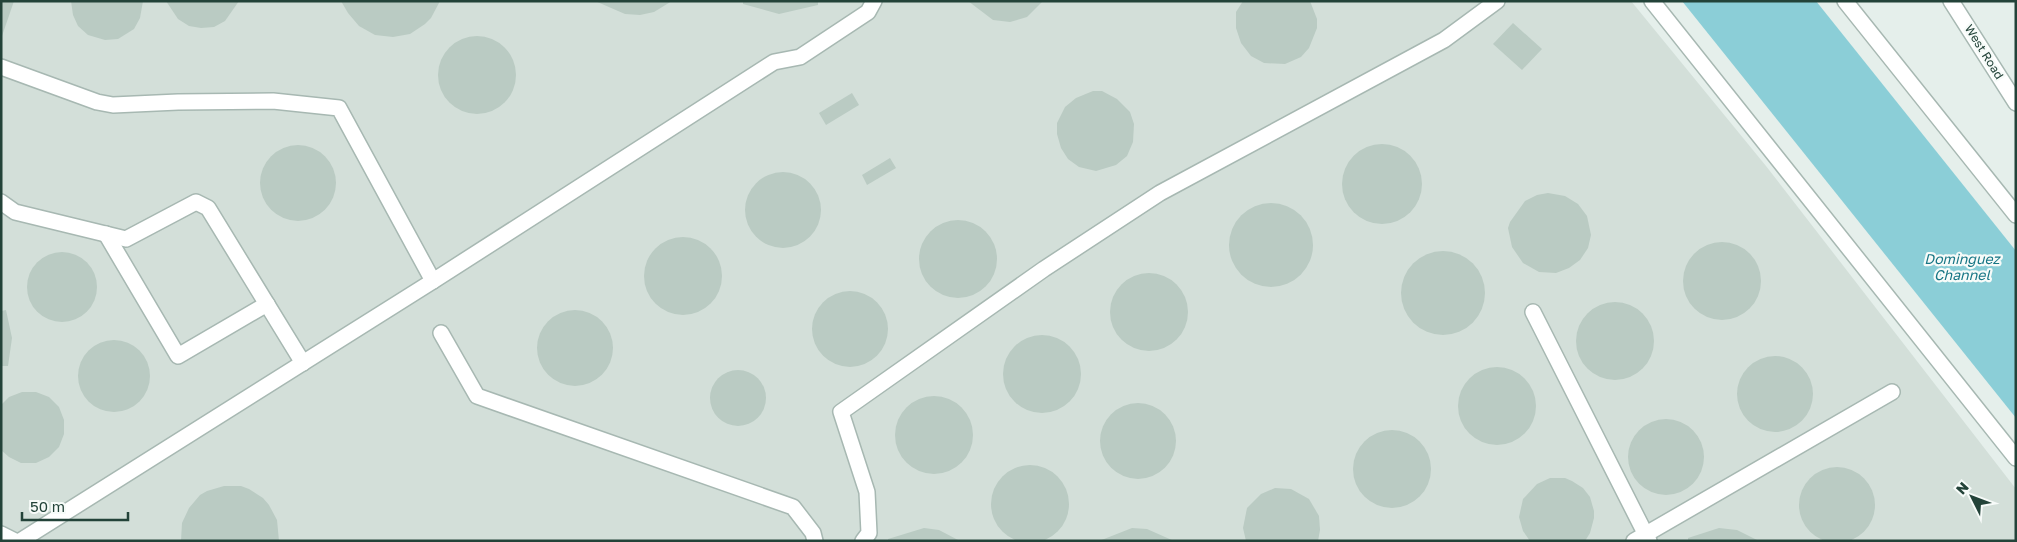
<svg xmlns="http://www.w3.org/2000/svg" width="2017" height="542" viewBox="0 0 2017 542" font-family="'Golos Text',sans-serif">
<style>
.built{fill:#d3dfd9}
.water{fill:#8bced7}
.building{fill:#bacbc3}
.lines{fill:none;stroke-linecap:round;stroke-linejoin:round}
.minor-casing{stroke:#a7b8b2;stroke-width:18}
.minor{stroke:#fff;stroke-width:15}
.labels{text-anchor:middle;stroke-width:4.5;stroke-linejoin:round;paint-order:stroke}
.street-label{font-size:12px;fill:#234339;stroke:#f7fbf9}
.water-label{font-size:14px;font-style:italic;fill:#177685;stroke:#f7fbf9}
</style>
<rect width="100%" height="100%" fill="#e5efeb"/>
<path class="built" d="M1,1H1631L1766,166L2016,489V541H1Z"/>
<path class="water" d="M1682,1H1816L2016,251V418Z"/>
<g class="building">
<path d="M1,1H14L2,36H1Z"/>
<path d="M71,1H143L140,18L134,29L118,39L105,40L88,35L78,26L73,15Z"/>
<path d="M166,1H239L225,21L214,27L201,28L189,26L178,19Z"/>
<path d="M341,1H440L431,18L425,24L410,34L393,37L375,35L359,26L348,13Z"/>
<path d="M595,1H672L654,12L640,15L625,14Z"/>
<path d="M743,1H818V5L779,14L743,4Z"/>
<path d="M968,1H1043L1027,17L1010,22L993,20Z"/>
<path d="M1243,1H1310L1317,19V28L1309,48L1301,57L1285,64L1264,63L1251,56L1241,43L1236,28V12Z"/>
<path d="M1513,23L1542,49L1522,70L1493,44Z"/>
<circle cx="477" cy="75" r="39"/>
<path d="M1093,91H1102L1117,99L1130,112L1134,124L1133,142L1127,156L1116,165L1096,171L1079,167L1068,159L1061,148L1057,134V123L1065,107L1076,98Z"/>
<path d="M852,93L859,105L826,125L819,113Z"/>
<circle cx="1382" cy="184" r="40"/>
<circle cx="298" cy="183" r="38"/>
<path d="M890,158L896,168L867,185L862,175Z"/>
<circle cx="783" cy="210" r="38"/>
<path d="M1548,193L1565,196L1578,204L1587,216L1591,235L1588,248L1580,260L1569,268L1556,273L1539,272L1523,263L1512,247L1508,228L1510,222L1525,201L1537,195Z"/>
<circle cx="1271" cy="245" r="42"/>
<circle cx="958" cy="259" r="39"/>
<circle cx="683" cy="276" r="39"/>
<circle cx="1722" cy="281" r="39"/>
<circle cx="1443" cy="293" r="42"/>
<circle cx="62" cy="287" r="35"/>
<circle cx="1149" cy="312" r="39"/>
<circle cx="850" cy="329" r="38"/>
<circle cx="1615" cy="341" r="39"/>
<circle cx="575" cy="348" r="38"/>
<path d="M6,310L12,338L8,366H1V311Z"/>
<circle cx="1042" cy="374" r="39"/>
<circle cx="114" cy="376" r="36"/>
<circle cx="1775" cy="394" r="38"/>
<circle cx="1497" cy="406" r="39"/>
<circle cx="738" cy="398" r="28"/>
<path d="M22,392H36L49,397L59,407L64,420V434L59,447L49,457L36,463H21L9,457L1,450V405L9,397Z"/>
<circle cx="934" cy="435" r="39"/>
<circle cx="1138" cy="441" r="38"/>
<circle cx="1666" cy="457" r="38"/>
<circle cx="1392" cy="469" r="39"/>
<circle cx="1030" cy="504" r="39"/>
<circle cx="1837" cy="505" r="38"/>
<path d="M1550,478H1565L1572,481L1583,488L1590,497L1594,511V518L1590,533L1585,541H1530L1523,531L1519,517L1523,499L1537,484Z"/>
<path d="M224,486H241L249,489L263,498L269,505L277,520L279,541H181L182,523L189,508L200,495L207,491Z"/>
<path d="M1275,488L1291,489L1309,499L1319,516L1320,530L1318,541H1246L1243,528L1247,508L1261,494Z"/>
<path d="M924,528L939,530L960,541H888V539Z"/>
<path d="M1132,528L1147,529L1174,541H1099Z"/>
<path d="M1719,528L1737,530L1759,541H1688V538Z"/>
</g>
<g class="lines">
<defs>
<g id="minor">
<path d="M1652,1L2016,458"/>
<path d="M1845,1L2016,215"/>
<path d="M1951,1L2016,103"/>
<path d="M1,67L97,102L113,105L178,102L273,101L339,108L433,281L774,62L800,57L868,12L874,1"/>
<path d="M1,202L15,212L126,239L196,202L208,208L303,363"/>
<path d="M106,234L178,356L267,304"/>
<path d="M1533,312L1649,541"/>
<path d="M441,333L477,396L793,507L813,533L815,541"/>
<path d="M1,534L15,541"/>
<path d="M20,541L433,281"/>
<path d="M863,541L869,533L867,492L841,412L1044,269L1160,193L1444,40L1497,1"/>
<path d="M1634,541L1892,392"/>
</g>
</defs>
<use href="#minor" class="minor-casing"/>
<use href="#minor" class="minor"/>
</g>
<g class="labels">
<g class="street-label">
<text transform="translate(1984 52) rotate(58)" y="4">West Road</text>
</g>
<g class="water-label">
<text x="1962" y="264">Dominguez<tspan x="1962" dy="16">Channel</tspan></text>
</g>
</g>
<rect width="2017" height="542" fill="none" stroke="#234339" stroke-width="5"/>
<g transform="translate(1972 497) rotate(312)" stroke="#f7fbf9" stroke-width="4" paint-order="stroke">
<path d="M0-4L9 19L0 12L-9 19Z" fill="#234339"/>
<text y="-8" font-size="14" font-weight="bold" text-anchor="middle" fill="#234339">N</text>
</g>
<path d="M22 512v8h106v-8" fill="none" stroke="#234339" stroke-width="2.5"/>
<text x="30" y="512" font-size="15" fill="#234339" stroke="#f7fbf9" stroke-width="4" paint-order="stroke">50 m</text>
</svg>
